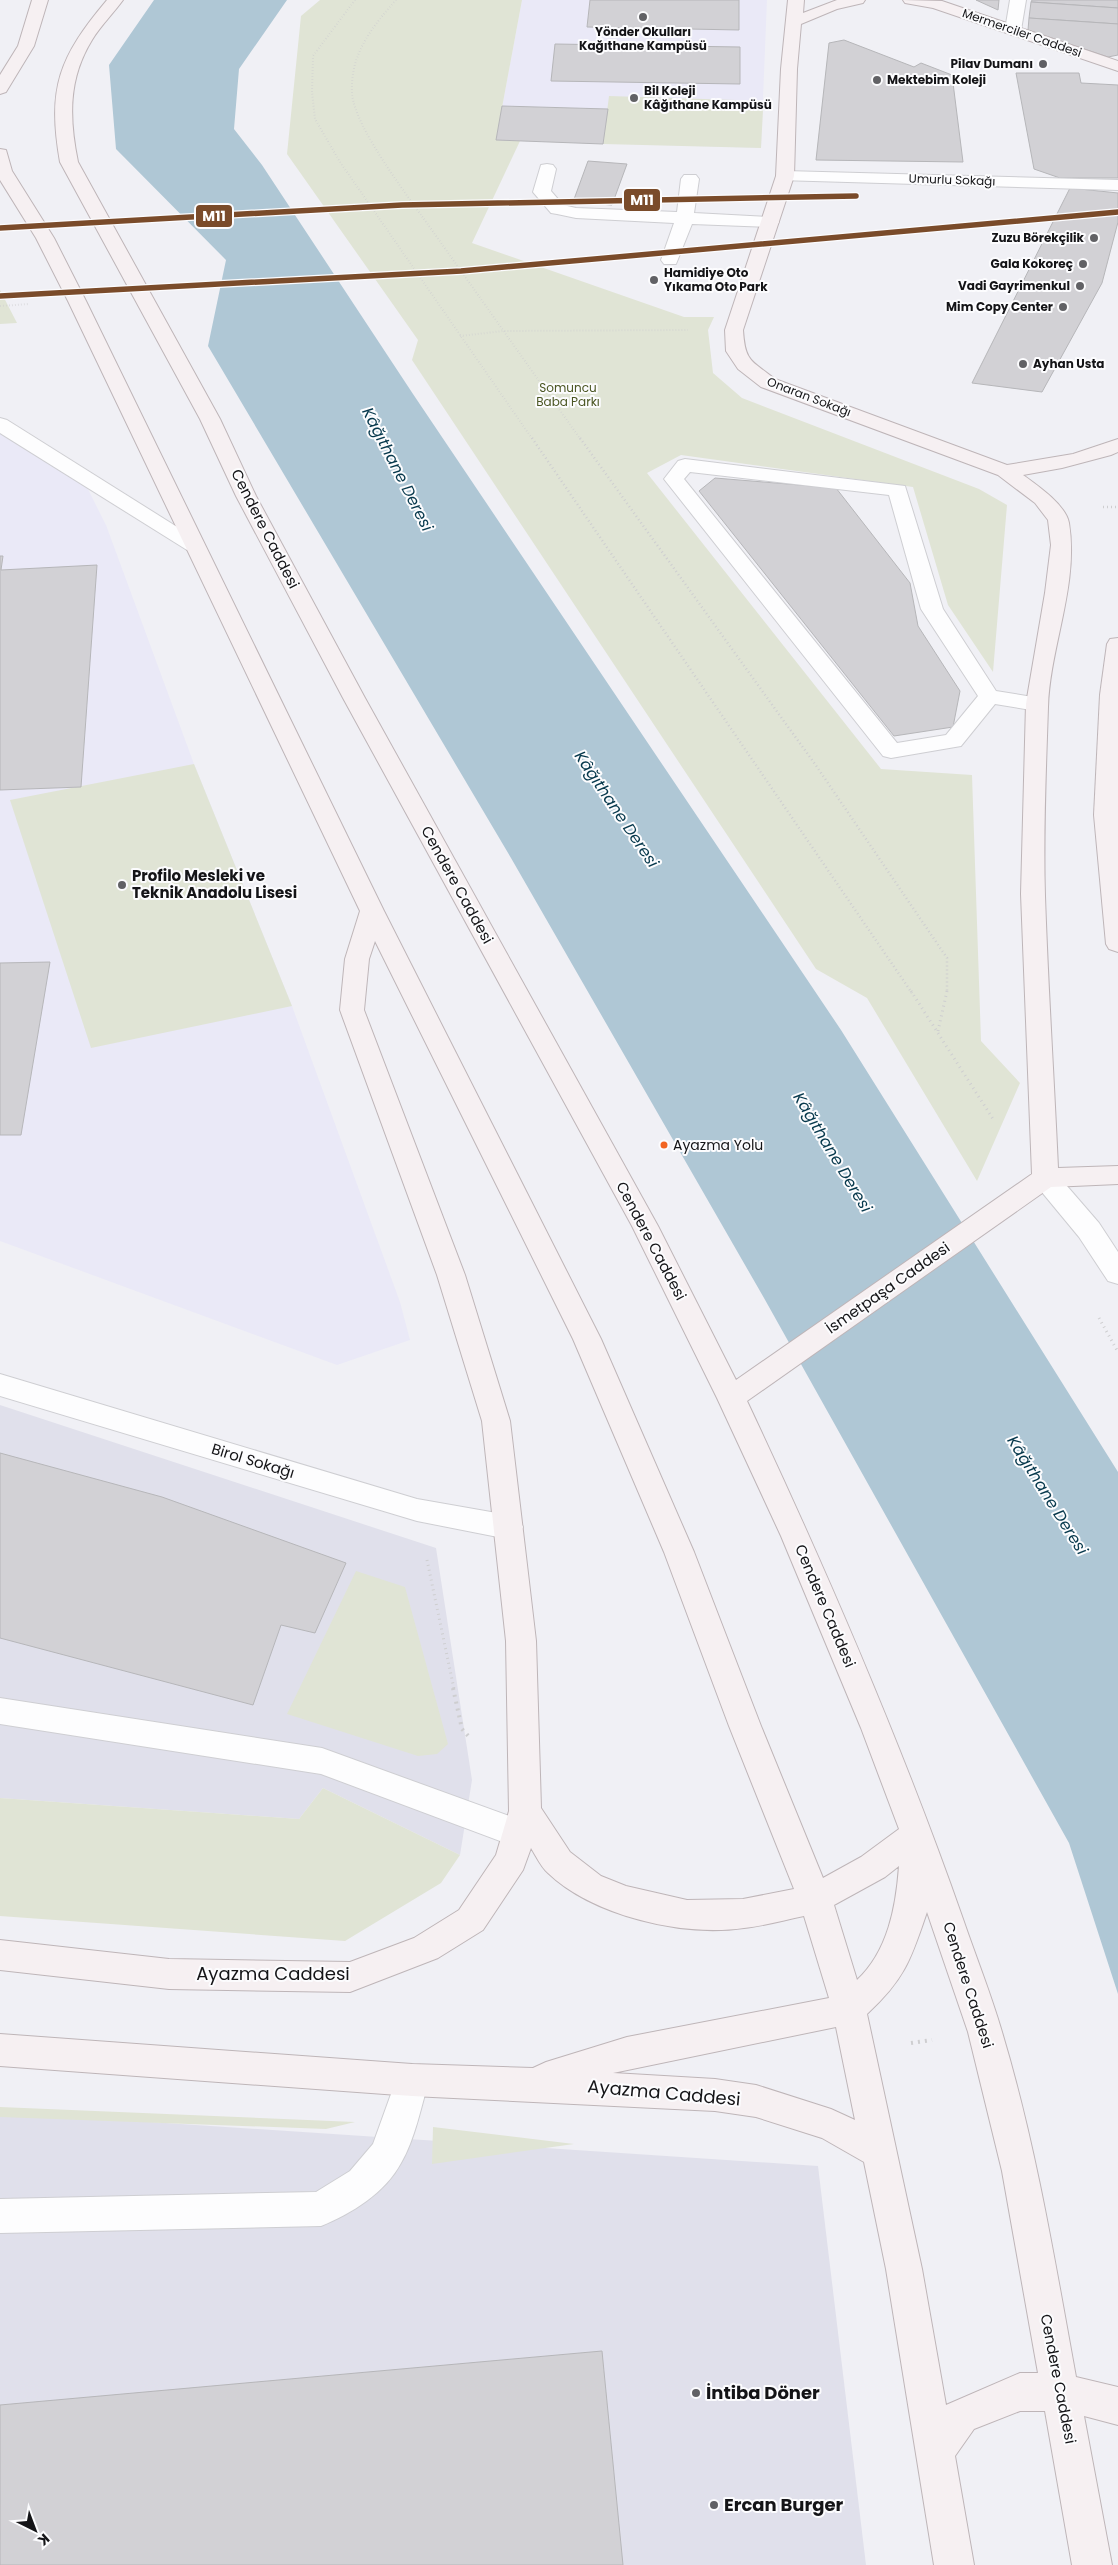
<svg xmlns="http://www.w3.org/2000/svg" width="1118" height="2565" viewBox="0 0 1118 2565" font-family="Poppins,sans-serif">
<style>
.built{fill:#e0e0eb}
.education{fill:#eae9f7}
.green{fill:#e0e4d5}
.water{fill:#afc7d5}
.building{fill:#d2d1d5;stroke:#b6b6b9}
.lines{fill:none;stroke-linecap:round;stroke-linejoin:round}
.minor-casing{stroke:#ceced2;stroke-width:2}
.major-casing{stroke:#beb5b8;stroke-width:2}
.path-far3{stroke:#ceced0;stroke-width:2;stroke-dasharray:0.5 2.5;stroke-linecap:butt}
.path-far2{stroke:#ceced0;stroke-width:2.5;stroke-dasharray:1 3;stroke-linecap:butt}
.path-far1{stroke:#ceced0;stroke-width:3;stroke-dasharray:1 4;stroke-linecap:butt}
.path{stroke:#ceced0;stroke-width:4;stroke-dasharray:2 5;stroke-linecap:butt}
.minor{fill:#fdfdfe;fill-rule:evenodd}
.major{fill:#f6f0f2;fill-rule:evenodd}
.metro-1-casing{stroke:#fcfcfe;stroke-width:8}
.metro-1{stroke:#7a4b2a;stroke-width:5.5}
.poi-dot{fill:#616165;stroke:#fcfcfe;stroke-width:2}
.bus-dot{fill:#f26522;stroke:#fcfcfe;stroke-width:2}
.labels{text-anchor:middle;stroke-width:4;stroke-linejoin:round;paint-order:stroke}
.far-poi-label{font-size:12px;font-weight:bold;fill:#141417;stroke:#fcfcfe;text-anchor:end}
.far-street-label{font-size:12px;fill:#141417;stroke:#fcfcfe}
.far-park-label{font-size:12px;fill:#4b5623;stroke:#fcfcfe}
.bus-label{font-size:14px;fill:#141417;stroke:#fcfcfe;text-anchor:start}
.street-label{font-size:15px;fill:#141417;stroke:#fcfcfe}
.poi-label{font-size:15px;font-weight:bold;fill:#141417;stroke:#fcfcfe;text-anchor:start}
.water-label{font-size:16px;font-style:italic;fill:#06384c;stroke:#fcfcfe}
.near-street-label{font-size:18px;fill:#141417;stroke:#fcfcfe}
.near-poi-label{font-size:18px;font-weight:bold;fill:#141417;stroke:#fcfcfe;text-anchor:start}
.line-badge{stroke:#fcfcfe;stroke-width:2}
.badge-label{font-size:14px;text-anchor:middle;font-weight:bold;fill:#fff}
</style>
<rect width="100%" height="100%" fill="#f0f0f5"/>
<g class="built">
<path d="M0,1405L436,1548L472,1780L460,1855L323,1788L299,1819L0,1798Z"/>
<path d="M0,2112L818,2166L866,2565H0Z"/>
</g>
<g class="education">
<path d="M522,0H767L761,148L496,140Z"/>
<path d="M0,427L83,479L106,525L194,764L292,1006L400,1302L410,1340L337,1365L0,1241Z"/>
</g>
<g class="green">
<path d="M320,0H522L496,140L520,141L472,243L684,317H714L708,330L713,373L742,398L979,489L1007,505L993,672L948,605L913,487L681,455L647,473L881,769L972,775L981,1041L1020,1083L977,1181L867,998L816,969L412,360L418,340L287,154L301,16Z"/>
<path d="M609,96L736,100V109L763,110L761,148L603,144Z"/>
<path d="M0,290L17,323L0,324Z"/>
<path d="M194,764L292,1006L91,1048L10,800Z"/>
<path d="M356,1571L405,1587L448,1744L437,1754L418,1756L287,1714Z"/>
<path d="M323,1788L460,1855L441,1883L345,1941L0,1916V1798L299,1819Z"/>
<path d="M0,2107L355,2122L326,2129L0,2117Z"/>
<path d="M433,2127L574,2144L432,2164Z"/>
</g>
<path class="water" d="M154,0H287L239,69L234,129L262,165L413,394L841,1030L1118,1472V1994L1069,1843L764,1298L511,858L208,346L226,260L116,149L109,65Z"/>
<g class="building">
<path d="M590,0H739V30L587,27Z"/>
<path d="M976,0H999L998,10Z"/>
<path d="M1032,0H1118V8L1031,2Z"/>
<path d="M1031,2L1118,8V24L1029,18Z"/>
<path d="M1029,18L1118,24V55L1108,57L1028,30Z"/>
<path d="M844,40L914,67L921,63L952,75L963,162L816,160L829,43Z"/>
<path d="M555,44L740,47V84L551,81Z"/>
<path d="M1016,73H1079L1081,83L1118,85V178H1060L1034,169Z"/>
<path d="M502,106L608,109L603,144L496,140Z"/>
<path d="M588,161L627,164L612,205L573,202Z"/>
<path d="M1070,188L1118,193V222L1102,283L1042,392L972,383Z"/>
<path d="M715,478L836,488L910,583L918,626L960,691L953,727L894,736L699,491Z"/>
<path d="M0,556H3L1,570L97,565L81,787L0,790Z"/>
<path d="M50,962L21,1135H0V963Z"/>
<path d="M0,1453L162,1497L346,1563L315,1633L281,1625L253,1705L0,1638Z"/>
<path d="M602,2351L623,2565H0V2405Z"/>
</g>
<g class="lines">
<defs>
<g id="minor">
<path d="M1010,0H1026L1021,30L1013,35L1005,30Z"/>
<path d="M547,164L553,165L556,169L551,191L563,205L576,208L677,212L681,179L684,175H696L699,179L694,213L770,217L776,218L779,222L776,226L770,227L692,224L676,264H664L661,260L674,223L576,218L557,214L551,213L533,192L541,165Z"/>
<path d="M785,171L1118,180V190L779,180L776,176L779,172Z"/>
<path d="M0,418L7,420L201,542L204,546L201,550L194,552L187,550L0,433Z"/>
<path d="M685,459L905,486L943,609L996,691L1045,699L1048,704L1045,709L1037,711L995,704L961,746L891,758L883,756L664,479L678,461ZM690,472L889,495L921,609L978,696L946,735L897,743L684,479Z"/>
<path d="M1045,1169L1054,1171L1099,1223L1118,1252V1284L1108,1281L1079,1237L1036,1185L1032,1178L1036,1171Z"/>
<path d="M0,1374L417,1499L508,1515L519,1519L523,1527L519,1535L508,1539L417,1521L0,1396Z"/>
<path d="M0,1698L322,1748L531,1824L535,1834L531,1844L519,1848L321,1774L0,1724Z"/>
<path d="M412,2064L424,2069L429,2080C421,2107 415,2139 401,2163C385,2193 351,2214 321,2226L0,2233V2199L316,2192L350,2171L373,2144L400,2069Z"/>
</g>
<g id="major">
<path d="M32,0H48L34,46L6,92L0,94V75L18,46Z"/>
<path d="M107,0H123C113,14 101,25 92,40C68,79 69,118 78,162L220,419L256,496L365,698L658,1226L736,1380L1032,1174L1021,894L1026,704L1045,593L1051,545L1048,520L1035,503L998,475L761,387L738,369L726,351L725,330L776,176L781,69L788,0H804L803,13L837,0H865L863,3L837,9L801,24L797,69L794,176L743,330C745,362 751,360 775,379L1007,465L1073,454L1118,439V452L1111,455L1062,468L1023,475C1037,485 1066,505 1069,523C1079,585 1050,646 1048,707C1046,769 1043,833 1045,896C1048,987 1054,1078 1058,1168L1118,1166V1184L1051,1187L747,1401C827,1571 901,1742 963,1919C976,1957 991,1994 1002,2032C1036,2145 1055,2262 1076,2377L1118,2387V2425L1084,2416L1112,2565H1072L1045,2411H1020L974,2429L955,2456L974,2565H934L886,2269L864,2162L822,2138L756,2117L715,2111L412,2096L0,2066V2034L412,2064L533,2068L546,2062L627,2037L829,1998L804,1916C784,1920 764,1926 744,1928C683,1937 593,1916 548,1873C541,1867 536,1856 531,1848L523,1870L483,1930L438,1958L350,1992L169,1989L0,1970V1940L169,1959L350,1962L414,1938L459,1910L496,1855L509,1811L506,1641L482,1421L437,1275L340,1010L345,959L360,911L68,301L36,238L0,180V149L6,150L12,171L54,238L86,301L384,911L601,1339L694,1552L761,1726L823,1878L861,1857L899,1829L861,1728L781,1536L717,1398L632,1226L343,698L236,496L200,419L60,162C47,88 59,57 107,0ZM375,941L573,1339L664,1552L729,1726L794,1889L743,1899L687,1900L626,1886L601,1876L570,1852L541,1808L536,1641L510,1421L465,1275L364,1010L369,959ZM899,1866C896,1907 888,1951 857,1980L834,1905L885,1877ZM927,1912L968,2032L1002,2171L1038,2373H1020L946,2405L922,2269L867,2014C905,1979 911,1959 927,1912ZM836,2027L855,2120L831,2109L756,2085L715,2079L613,2073Z"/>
<path d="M903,0L942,1L1118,61V71L933,8L905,3Z"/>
<path d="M1118,638V952L1109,949L1106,944L1094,815L1100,695L1107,644L1110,639Z"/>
</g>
</defs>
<use href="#minor" class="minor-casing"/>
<use href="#major" class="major-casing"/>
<g class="path-far3">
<path d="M355,0L313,56L312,92L315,119L340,162L533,440"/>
<path d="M396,0C372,27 350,54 352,93C354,128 413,203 434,233C483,302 532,371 581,440"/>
<path d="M0,306L29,304"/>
<path d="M460,336L503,331L688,330"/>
</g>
<g class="path-far2">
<path d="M532,438L912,993"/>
<path d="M580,438L817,767L947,958V993"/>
<path d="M1103,507H1118"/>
</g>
<g class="path-far1">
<path d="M911,991L993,1119"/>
<path d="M938,1031L947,991"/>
<path d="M1099,1318L1118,1352"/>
<path d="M427,1560L454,1689"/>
</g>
<g class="path">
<path d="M453,1688L462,1729L471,1739"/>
<path d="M911,2043L932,2040"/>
</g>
<use href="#minor" class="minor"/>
<use href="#major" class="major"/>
<defs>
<g id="metro-1">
<path d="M0,228L402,205L856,196"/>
<path d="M0,296L461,271L1118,212"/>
</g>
</defs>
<use href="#metro-1" class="metro-1-casing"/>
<use href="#metro-1" class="metro-1"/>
</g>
<g class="poi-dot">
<circle cx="643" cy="17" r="5"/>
<circle cx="1043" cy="64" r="5"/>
<circle cx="877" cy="80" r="5"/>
<circle cx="634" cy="98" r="5"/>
<circle cx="1094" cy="238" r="5"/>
<circle cx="1083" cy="264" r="5"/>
<circle cx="654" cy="280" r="5"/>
<circle cx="1080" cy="286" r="5"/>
<circle cx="1063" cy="307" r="5"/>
<circle cx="1023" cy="364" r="5"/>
<circle cx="122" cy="885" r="5"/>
<circle cx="696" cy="2393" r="5"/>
<circle cx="714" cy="2505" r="5"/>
</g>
<circle class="bus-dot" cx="664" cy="1145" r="4.5"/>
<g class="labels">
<g class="far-poi-label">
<text x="643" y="36" text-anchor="middle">Yönder Okulları<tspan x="643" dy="14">Kağıthane Kampüsü</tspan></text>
<text x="1033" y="68">Pilav Dumanı</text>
<text x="887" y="84" text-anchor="start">Mektebim Koleji</text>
<text x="644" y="95" text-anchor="start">Bil Koleji<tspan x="644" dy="14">Kâğıthane Kampüsü</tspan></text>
<text x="1084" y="242">Zuzu Börekçilik</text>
<text x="1073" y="268">Gala Kokoreç</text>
<text x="664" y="277" text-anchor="start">Hamidiye Oto<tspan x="664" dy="14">Yıkama Oto Park</tspan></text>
<text x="1070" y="290">Vadi Gayrimenkul</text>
<text x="1053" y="311">Mim Copy Center</text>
<text x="1033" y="368" text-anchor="start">Ayhan Usta</text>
</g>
<g class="far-street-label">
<text transform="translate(1022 33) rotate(19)" y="4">Mermerciler Caddesi</text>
<text transform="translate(952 180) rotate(2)" y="4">Umurlu Sokağı</text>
<text transform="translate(809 397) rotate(21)" y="4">Onaran Sokağı</text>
</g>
<g class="far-park-label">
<text x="568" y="392">Somuncu<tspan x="568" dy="14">Baba Parkı</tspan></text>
</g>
<g class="bus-label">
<text x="673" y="1150">Ayazma Yolu</text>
</g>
<g class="street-label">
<text transform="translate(265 529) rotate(63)" y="5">Cendere Caddesi</text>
<text transform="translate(457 885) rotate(61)" y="5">Cendere Caddesi</text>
<text transform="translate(651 1241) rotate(62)" y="5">Cendere Caddesi</text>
<text transform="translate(888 1288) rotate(-35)" y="5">İsmetpaşa Caddesi</text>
<text transform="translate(253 1461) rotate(17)" y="5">Birol Sokağı</text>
<text transform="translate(825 1606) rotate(67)" y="5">Cendere Caddesi</text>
<text transform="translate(968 1985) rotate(72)" y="5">Cendere Caddesi</text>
<text transform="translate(1058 2379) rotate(79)" y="5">Cendere Caddesi</text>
</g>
<g class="poi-label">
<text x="132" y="881">Profilo Mesleki ve<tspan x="132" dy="17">Teknik Anadolu Lisesi</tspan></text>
</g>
<g class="water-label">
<text transform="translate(398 469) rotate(63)" y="6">Kâğıthane Deresi</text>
<text transform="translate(617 809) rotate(56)" y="6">Kâğıthane Deresi</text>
<text transform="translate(833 1152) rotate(59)" y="6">Kâğıthane Deresi</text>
<text transform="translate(1048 1495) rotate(58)" y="6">Kâğıthane Deresi</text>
</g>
<g class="near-street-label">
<text x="273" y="1980">Ayazma Caddesi</text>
<text transform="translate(664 2093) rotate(5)" y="6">Ayazma Caddesi</text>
</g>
<g class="near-poi-label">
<text x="706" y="2399">İntiba Döner</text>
<text x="724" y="2511">Ercan Burger</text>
</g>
</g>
<g class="line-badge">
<rect x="623" y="188" width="38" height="24" rx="5" fill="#7a4b2a"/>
<rect x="195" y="204" width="38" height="24" rx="5" fill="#7a4b2a"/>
</g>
<g class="badge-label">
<text x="642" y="205">M11</text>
<text x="214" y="221">M11</text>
</g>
<g transform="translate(35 2530) rotate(138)" stroke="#fcfcfe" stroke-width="4" paint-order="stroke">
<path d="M0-4L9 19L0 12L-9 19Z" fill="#141417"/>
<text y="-8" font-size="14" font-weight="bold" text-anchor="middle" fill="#141417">K</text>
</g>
</svg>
